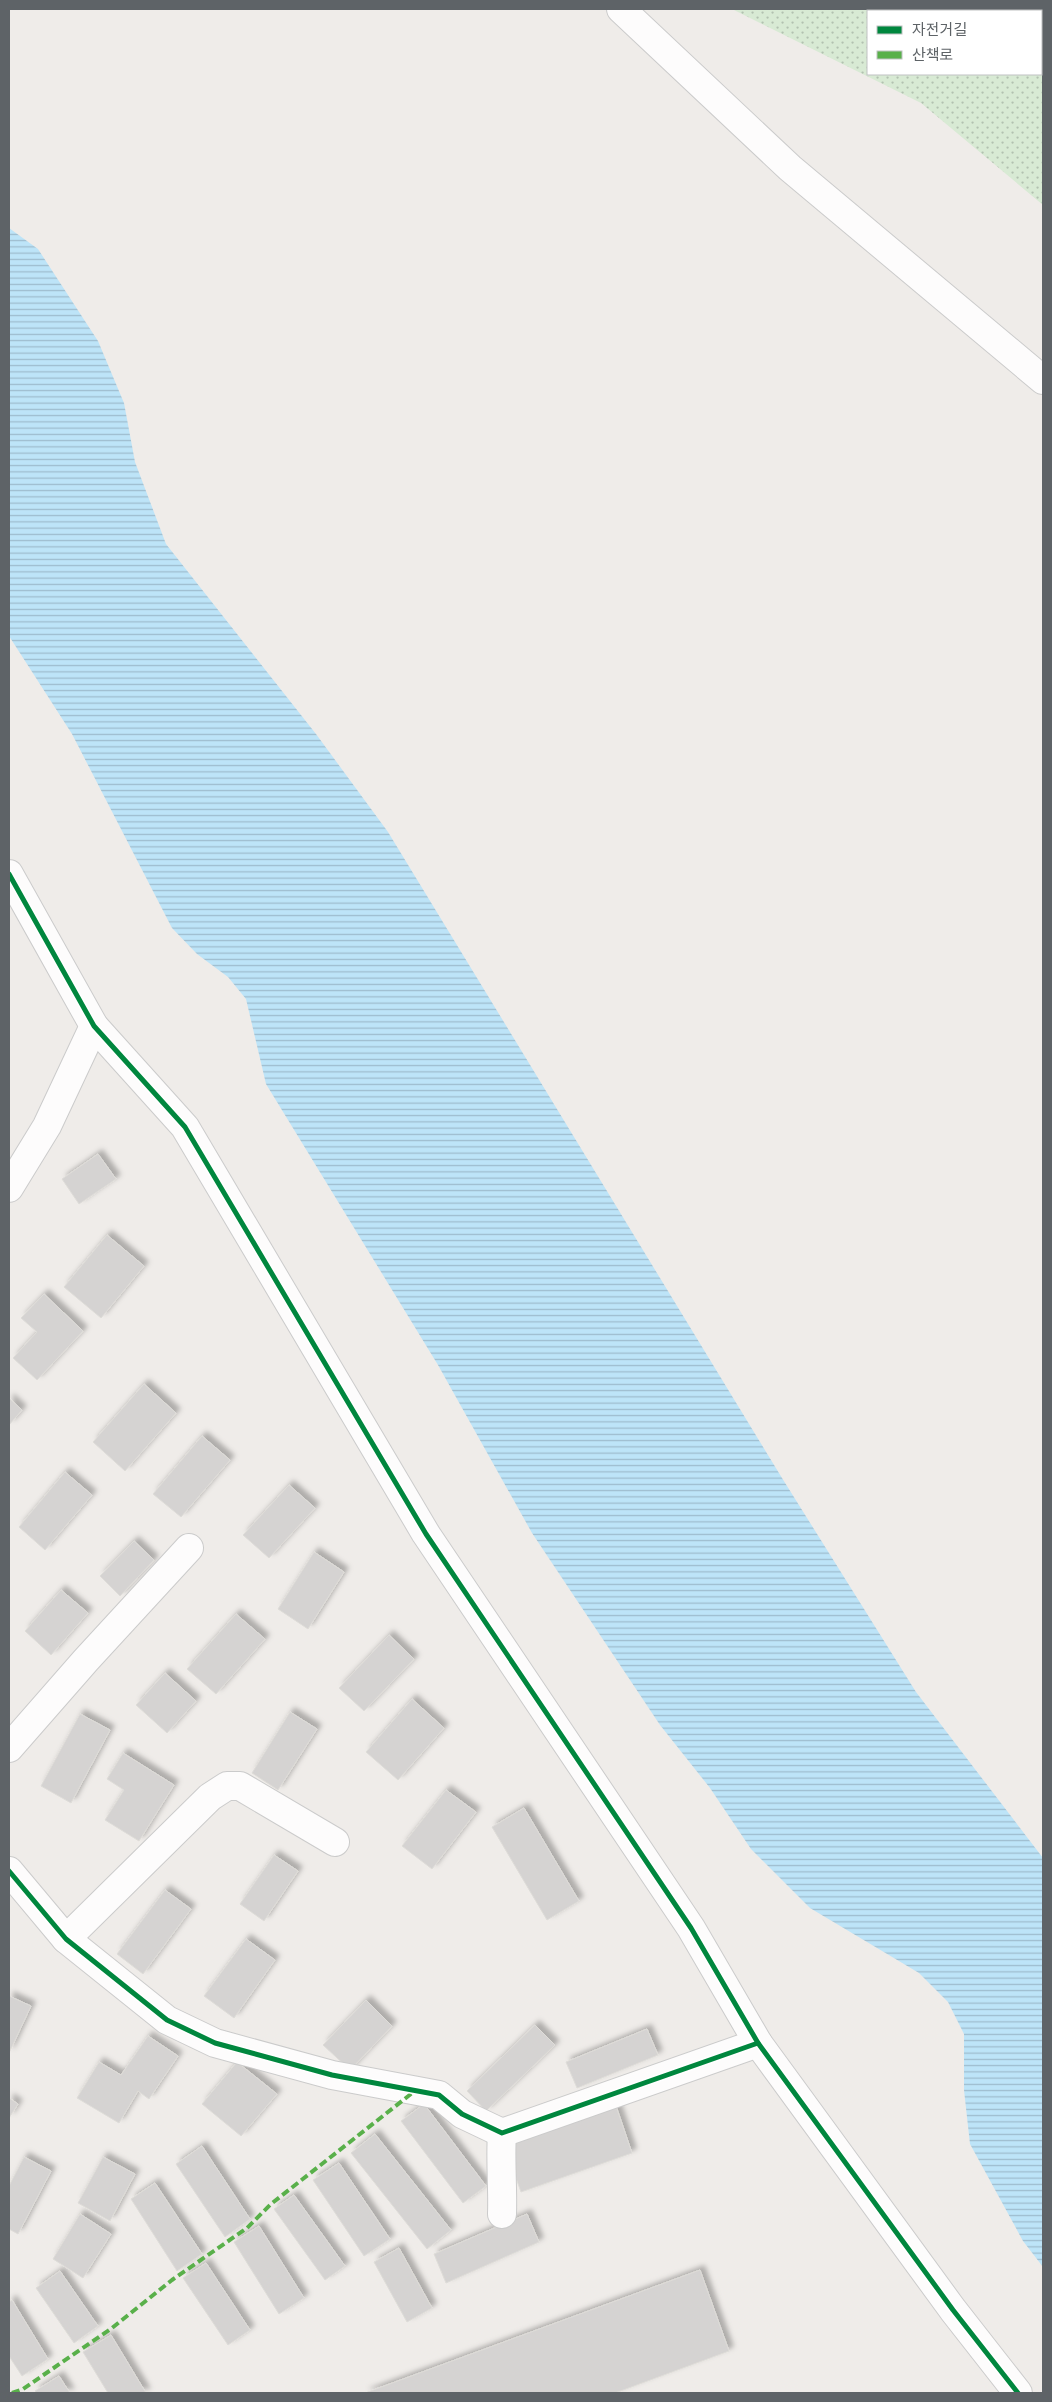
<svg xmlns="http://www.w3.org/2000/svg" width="1052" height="2402" viewBox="0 0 1052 2402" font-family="Ubuntu,'Noto Sans KR',sans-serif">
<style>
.grass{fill:url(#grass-dots)}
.water{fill:url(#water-rules)}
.building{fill:#d5d3d2;stroke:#dedcd8;filter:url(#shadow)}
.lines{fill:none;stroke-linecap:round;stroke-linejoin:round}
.minor-casing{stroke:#cbcbcb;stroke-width:30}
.minor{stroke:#fdfcfc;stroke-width:28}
.quiet{stroke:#59b04a;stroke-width:4;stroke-dasharray:8 4;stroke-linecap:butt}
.cycleway-casing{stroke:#fff;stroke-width:8}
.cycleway{stroke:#00873e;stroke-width:5}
</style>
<defs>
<pattern id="grass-dots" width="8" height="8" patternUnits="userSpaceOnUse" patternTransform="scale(1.25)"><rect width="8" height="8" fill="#d8ead4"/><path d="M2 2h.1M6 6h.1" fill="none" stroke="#b2c1b0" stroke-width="1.8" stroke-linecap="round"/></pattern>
<pattern id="water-rules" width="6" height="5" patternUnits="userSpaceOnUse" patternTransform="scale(1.25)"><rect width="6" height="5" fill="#bde4f8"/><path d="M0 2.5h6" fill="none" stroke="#9dbccd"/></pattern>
<filter id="shadow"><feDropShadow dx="4.5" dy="-4.5" stdDeviation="2.5" flood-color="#0004"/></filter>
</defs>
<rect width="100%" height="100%" fill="#efece9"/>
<path class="grass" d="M732,9H974L978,11H868V74H1041V63L1043,65V205L921,103Z"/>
<path class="water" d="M9,228L38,249L98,341L124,403L135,462L166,544L316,734L388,832L782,1478L916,1692L1043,1858V2267L1023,2241L970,2144L964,2090V2034L948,2002L919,1973L810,1908L751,1849L710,1788L660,1725L532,1533L438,1365L266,1084L246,999L228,977L197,954L172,928L72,734L9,636Z"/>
<g class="building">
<path d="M98,1154L116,1179L79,1204L62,1179Z"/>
<path d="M107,1235L144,1266L101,1318L64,1287Z"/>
<path d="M44,1294L83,1331L37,1380L13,1358L37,1332L21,1318Z"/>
<path d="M144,1384L176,1413L125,1471L93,1442Z"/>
<path d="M9,1398L22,1410L9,1425Z"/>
<path d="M202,1436L230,1460L181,1517L153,1494Z"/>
<path d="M65,1472L92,1495L45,1550L19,1527Z"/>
<path d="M289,1485L315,1508L269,1558L243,1535Z"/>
<path d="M134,1541L154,1560L120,1596L100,1576Z"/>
<path d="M314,1552L344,1572L308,1629L278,1609Z"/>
<path d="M61,1590L88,1613L51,1655L25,1631Z"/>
<path d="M236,1614L265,1639L216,1694L187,1669Z"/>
<path d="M389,1635L414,1659L364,1711L339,1688Z"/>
<path d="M165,1673L196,1701L167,1733L136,1705Z"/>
<path d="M412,1699L444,1728L398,1780L366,1752Z"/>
<path d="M290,1712L317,1729L278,1790L252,1773Z"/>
<path d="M80,1714L110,1730L71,1803L41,1786Z"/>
<path d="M123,1753L174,1785L139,1841L105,1820L124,1790L107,1779Z"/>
<path d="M446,1790L476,1812L432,1869L402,1846Z"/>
<path d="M524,1808L579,1901L547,1920L492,1827Z"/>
<path d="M274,1855L298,1871L264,1921L240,1904Z"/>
<path d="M165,1890L191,1909L143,1974L117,1954Z"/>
<path d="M246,1939L275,1960L234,2018L204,1996Z"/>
<path d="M9,1996L31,2006L9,2053Z"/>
<path d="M366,2000L392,2026L350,2070L323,2045Z"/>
<path d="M535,2025L555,2045L486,2111L467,2091Z"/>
<path d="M647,2029L658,2055L577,2088L566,2062Z"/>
<path d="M148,2036L178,2056L149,2099L138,2091L119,2123L77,2098L99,2062L121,2075Z"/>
<path d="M237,2062L277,2094L241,2136L202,2104Z"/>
<path d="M9,2098L18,2104L9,2118Z"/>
<path d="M615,2103L632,2153L521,2192L503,2142Z"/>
<path d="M424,2104L486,2186L463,2203L401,2121Z"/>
<path d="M375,2134L451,2230L427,2249L351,2153Z"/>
<path d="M202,2146L250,2219L225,2237L176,2164Z"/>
<path d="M24,2157L51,2171L18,2234L9,2229V2186Z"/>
<path d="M103,2157L135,2174L110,2221L78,2203Z"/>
<path d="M339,2163L390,2239L364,2256L313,2180Z"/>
<path d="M155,2183L202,2254L177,2271L131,2199Z"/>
<path d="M294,2195L345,2266L325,2280L274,2209Z"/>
<path d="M80,2214L111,2234L83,2278L53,2259Z"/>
<path d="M527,2214L539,2242L446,2283L434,2254Z"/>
<path d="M259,2226L304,2298L279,2314L234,2242Z"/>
<path d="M399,2248L432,2308L407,2322L374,2262Z"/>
<path d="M206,2263L250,2330L228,2345L183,2278Z"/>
<path d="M700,2270L729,2351L615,2393H365Z"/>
<path d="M60,2271L98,2326L74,2343L36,2288Z"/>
<path d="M12,2300L48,2359L22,2376L9,2356V2302Z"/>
<path d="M111,2335L146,2393H108L83,2352Z"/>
<path d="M59,2376L70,2393H37L35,2391Z"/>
</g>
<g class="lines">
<defs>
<g id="minor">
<path d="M621,9L790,168L1043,380"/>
<path d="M9,874L94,1026L185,1127L426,1534L691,1928L758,2043L953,2310L1018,2393"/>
<path d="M9,1188L47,1126L94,1026"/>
<path d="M9,1748L86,1660L189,1548"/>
<path d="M9,1871L66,1939L167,2020L215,2043L332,2075L439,2095L462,2114L502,2133L758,2043"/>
<path d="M66,1939L210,1797L227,1786H240L335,1842"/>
<path d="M502,2133C500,2160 503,2187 502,2214"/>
</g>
</defs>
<use href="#minor" class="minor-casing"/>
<use href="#minor" class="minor"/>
<path class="quiet" d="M12,2393L23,2389L112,2328L172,2280L247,2228L271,2204L416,2090"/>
<defs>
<g id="cycleway">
<path d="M9,874L94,1026L185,1127L426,1534L691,1928L758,2043L953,2310L1018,2393"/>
<path d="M9,1871L66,1939L167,2020L215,2043L332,2075L439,2095L462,2114L502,2133L758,2043"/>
</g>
</defs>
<use href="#cycleway" class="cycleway-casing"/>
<use href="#cycleway" class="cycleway"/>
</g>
<rect width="1052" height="2402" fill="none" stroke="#5e6367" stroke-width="20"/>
<rect x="867" y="10" width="175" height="65" fill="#ffffff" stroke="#bfc1c2"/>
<rect x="877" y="26" width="25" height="8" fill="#00873e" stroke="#bfc1c2"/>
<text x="912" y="35" font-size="15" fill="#5e6367">자전거길</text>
<rect x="877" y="51" width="25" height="8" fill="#59b04a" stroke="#bfc1c2"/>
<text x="912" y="60" font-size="15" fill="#5e6367">산책로</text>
</svg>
